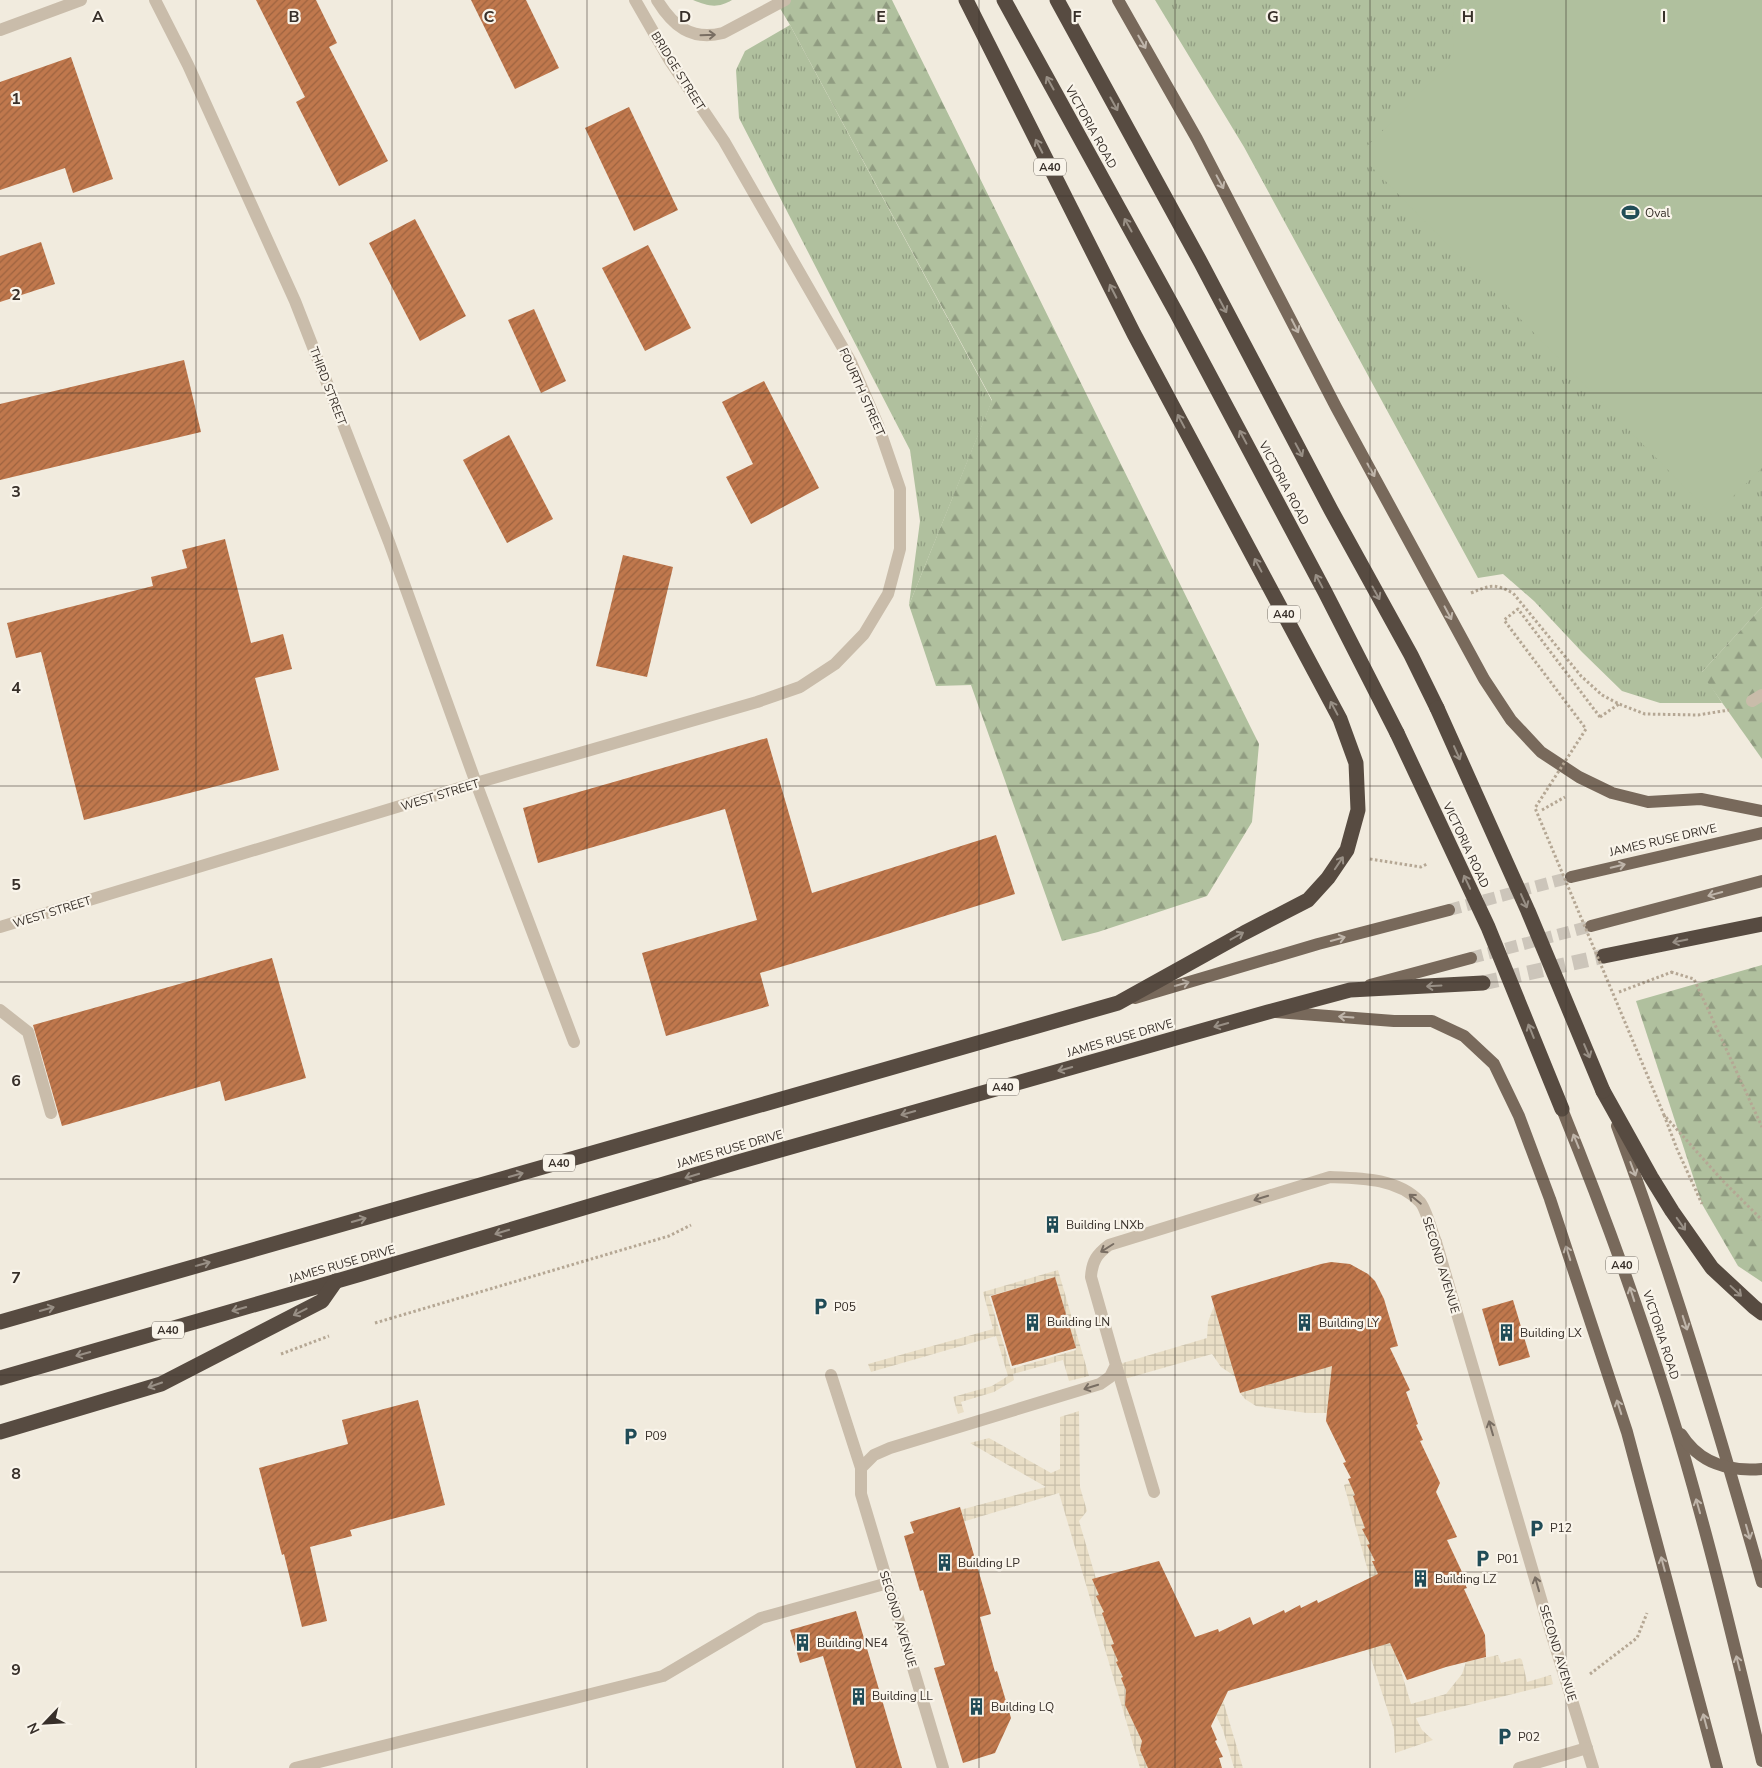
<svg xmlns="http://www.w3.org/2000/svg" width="1762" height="1768" viewBox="0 0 1762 1768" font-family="'Nunito Sans',sans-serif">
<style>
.grass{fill:url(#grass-tufts)}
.forest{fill:url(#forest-firs)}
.pitch{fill:#b0c09e}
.plaza{fill:url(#plaza-grid);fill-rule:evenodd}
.building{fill:url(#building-hatch)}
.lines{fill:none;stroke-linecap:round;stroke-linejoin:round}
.primary-tunnel{stroke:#ccc5ba;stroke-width:12;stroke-dasharray:12 6;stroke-linecap:butt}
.highway-tunnel{stroke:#ccc5ba;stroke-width:15;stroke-dasharray:15 8;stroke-linecap:butt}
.path{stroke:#b5a794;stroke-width:3;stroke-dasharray:2.5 2.5;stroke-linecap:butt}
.lane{stroke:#c9bcaa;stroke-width:12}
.street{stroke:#c9bcaa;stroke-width:12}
.primary{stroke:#78695b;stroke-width:12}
.highway{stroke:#574b41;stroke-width:15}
.path-bridge{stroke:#b5a794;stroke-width:3;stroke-dasharray:2.5 2.5;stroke-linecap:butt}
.highway-bridge{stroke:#574b41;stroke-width:15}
.oneway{stroke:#796e63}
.oneway2{stroke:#bfb5aa}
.oneway3{stroke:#988f85}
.grid{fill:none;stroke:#372f29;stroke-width:1;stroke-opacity:0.55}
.labels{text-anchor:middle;stroke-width:4.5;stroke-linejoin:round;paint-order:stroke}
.shield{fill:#f9f4ea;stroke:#716a63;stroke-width:1}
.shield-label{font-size:11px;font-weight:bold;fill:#372f29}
.street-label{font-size:12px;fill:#372f29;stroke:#f9f4ea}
.poi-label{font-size:12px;fill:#372f29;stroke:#f9f4ea;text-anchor:start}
.grid-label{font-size:16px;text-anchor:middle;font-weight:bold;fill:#372f29;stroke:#f9f4ea;stroke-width:4.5;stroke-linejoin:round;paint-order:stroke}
</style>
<defs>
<pattern id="grass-tufts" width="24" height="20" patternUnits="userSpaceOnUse" patternTransform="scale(1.25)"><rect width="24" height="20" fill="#b0c09e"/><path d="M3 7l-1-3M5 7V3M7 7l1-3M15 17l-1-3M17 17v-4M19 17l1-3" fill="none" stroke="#909c81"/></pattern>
<pattern id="forest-firs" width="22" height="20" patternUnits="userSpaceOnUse" patternTransform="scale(1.25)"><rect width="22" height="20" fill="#b0c09e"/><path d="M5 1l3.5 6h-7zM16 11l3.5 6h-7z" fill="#909c81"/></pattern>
<pattern id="plaza-grid" width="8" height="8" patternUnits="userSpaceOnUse" patternTransform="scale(1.25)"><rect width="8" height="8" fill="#e9dec6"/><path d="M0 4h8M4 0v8" fill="none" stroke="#c8bfaa"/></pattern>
<pattern id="building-hatch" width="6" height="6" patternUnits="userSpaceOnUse" patternTransform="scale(1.25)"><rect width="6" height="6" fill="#c0784d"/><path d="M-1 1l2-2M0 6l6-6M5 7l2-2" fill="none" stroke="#9d6340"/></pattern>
</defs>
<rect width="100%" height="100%" fill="#f1ebde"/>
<g class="grass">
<path d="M693,0H732C717,9 708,6 693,0Z"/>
<path d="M1155,0H1762V607L1702,672L1722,703H1660L1622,691L1582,652L1534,601L1503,574L1478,578L1244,147Z"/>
<path d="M790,25L992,401L909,605L920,521L910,450L739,118L736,70L745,51Z"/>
</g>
<g class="forest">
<path d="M775,0H892L1250,726L1259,744L1252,822L1207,896L1098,932L1062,941L971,685L936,686L909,605L992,400L790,25Z"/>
<path d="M1762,607V759L1701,673Z"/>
<path d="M1762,965V1282L1738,1266L1702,1204L1636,1001Z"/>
</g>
<path class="pitch" d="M1455,0H1762V468L1713,516L1359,154L1454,60L1452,28Z"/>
<g class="plaza">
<path d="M1058,1270L1089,1376L1069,1381L1063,1360L1013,1374L1014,1380L994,1392L961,1402L964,1412L958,1414L953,1397L992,1386L1008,1376L996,1336L871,1372L868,1364L993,1329L983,1292ZM1055,1277L1076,1350L1011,1369L989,1296Z"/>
<path d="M1214,1306L1236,1377L1221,1367L1212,1354L1121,1380L1116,1365L1207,1338L1208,1322Z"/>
<path d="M1333,1365L1327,1413H1307L1256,1406L1245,1399L1240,1393Z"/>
<path d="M1079,1411L1080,1487L1087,1511L1079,1521L1152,1768H1140L1059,1493L959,1523L945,1514L1046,1487L970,1443L989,1438L1051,1473L1060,1469V1417Z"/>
<path d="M1352,1482L1356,1495L1353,1496L1361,1511L1358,1512H1361L1365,1527L1363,1529H1366L1375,1561H1373L1376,1562L1383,1588L1367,1593L1363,1581L1370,1578L1344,1485Z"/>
<path d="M1390,1635L1411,1704L1446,1694L1462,1674L1466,1662L1498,1655L1501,1663L1520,1658L1522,1660L1527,1682L1551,1675L1553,1684L1416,1718L1422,1730L1433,1740L1395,1753L1394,1730L1366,1643Z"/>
<path d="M1222,1697L1243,1768H1234L1223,1730L1216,1715Z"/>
</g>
<g class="building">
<path d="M256,0H316L337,43L329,47L388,161L339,186L296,102L305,97Z"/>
<path d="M471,0H526L559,68L515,89Z"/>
<path d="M71,57L113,179L73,193L65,168L0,190V82Z"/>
<path d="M629,107L678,210L634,231L585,128Z"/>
<path d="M415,219L466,316L420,341L369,243Z"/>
<path d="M41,242L55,284L0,302V256Z"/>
<path d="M648,245L691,328L645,351L602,268Z"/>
<path d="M534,309L566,381L541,393L508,320Z"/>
<path d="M184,360L201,432L0,480V404Z"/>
<path d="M764,381L819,488L751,524L726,477L753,464L722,402Z"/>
<path d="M509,435L553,519L507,543L463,460Z"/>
<path d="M225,539L251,643L283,634L292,669L255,678L279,770L84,820L41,652L16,658L7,623L153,586L151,577L187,568L182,550Z"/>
<path d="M623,555L673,567L647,677L596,666Z"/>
<path d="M767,738L812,893L996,835L1015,894L817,956L760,973L769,1006L666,1036L642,953L757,920L725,809L538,863L523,808Z"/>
<path d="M272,958L306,1078L225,1101L220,1081L62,1126L33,1025Z"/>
<path d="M1331,1262L1350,1264L1368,1274L1375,1281L1384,1299L1398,1346L1390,1348L1410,1390L1406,1392L1418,1424L1416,1425L1423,1440L1420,1441L1440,1483L1436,1492L1457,1537L1447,1540L1462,1572L1459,1573L1467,1588L1464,1589L1485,1635L1486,1657L1446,1667L1407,1680L1390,1643L1228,1691L1211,1726L1217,1740L1215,1741L1223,1757L1219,1758L1222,1768H1148L1140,1750L1142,1741L1125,1705L1126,1690L1121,1678L1123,1677L1116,1662L1118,1661L1111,1645L1114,1644L1102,1613L1104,1612L1096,1596L1099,1595L1092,1579L1159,1561L1195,1637L1218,1629L1219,1632L1250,1617L1253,1625L1284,1610L1285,1613L1300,1605L1301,1608L1317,1600L1318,1603L1378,1574L1372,1561H1375L1367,1545L1370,1544L1362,1529L1365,1528L1353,1496L1355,1495L1348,1479L1351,1478L1343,1463L1346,1462L1326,1421L1332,1366L1240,1393L1211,1296L1321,1264Z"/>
<path d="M1055,1277L1076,1348L1012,1366L991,1296Z"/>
<path d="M1513,1300L1530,1357L1499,1366L1482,1309Z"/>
<path d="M418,1400L445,1505L350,1530L352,1536L310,1547L327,1621L302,1627L284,1554L282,1555L259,1468L348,1444L342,1420Z"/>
<path d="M960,1507L991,1614L980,1617L995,1672L997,1671L1011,1718L995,1753L963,1763L934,1668L945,1665L923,1590L920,1591L904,1536L914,1533L910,1522Z"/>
<path d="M856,1611L902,1768H856L823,1656L800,1663L790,1630Z"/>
</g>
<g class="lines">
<g class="primary-tunnel">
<path d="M1449,910L1571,877"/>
<path d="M1471,958L1591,926"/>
</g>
<path class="highway-tunnel" d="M1483,983L1604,956"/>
<g class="path">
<path d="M1471,593C1491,585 1493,583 1513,593L1581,676L1602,695L1619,704L1645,714L1698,715L1729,710"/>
<path d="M1600,717L1619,704"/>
<path d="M1542,810L1565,797"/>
<path d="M1370,859L1421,867L1427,864"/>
<path d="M1671,972L1694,979L1762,1127"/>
<path d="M1619,992L1672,972"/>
<path d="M1664,1115L1677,1149L1702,1204"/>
<path d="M375,1323L669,1236L691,1225"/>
<path d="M281,1354L329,1336"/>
<path d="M1590,1674L1637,1638L1647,1613"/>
</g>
<g class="lane">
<path d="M155,0L188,65L295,301L389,542L476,783L574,1042"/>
<path d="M0,30L81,0"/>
<path d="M0,927L476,783L757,702L800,687L835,664L864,634L888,594L900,549V489L878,425L851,362L724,141L670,61L635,0"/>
<path d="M0,1010L28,1032L51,1113"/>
<path d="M295,1768L663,1676L761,1618L888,1583"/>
<path d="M943,1768L861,1494V1468L874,1455L890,1448L1100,1384L1110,1377L1116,1365L1091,1277C1092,1261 1097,1254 1109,1245L1330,1177C1360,1178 1398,1178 1420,1202C1426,1208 1432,1233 1436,1242"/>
</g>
<g class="street">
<path d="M657,0C673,26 691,41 723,33L785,0"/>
<path d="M1752,701L1762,695"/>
<path d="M1436,1242L1545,1613L1593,1768"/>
<path d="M1116,1365L1154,1492"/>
<path d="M831,1375L861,1468"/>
<path d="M1519,1768L1587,1748"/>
</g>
<g class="primary">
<path d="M1118,0L1197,139L1336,407L1484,679L1511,720L1541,752L1579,777L1612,793L1648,802L1701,799L1762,811"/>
<path d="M1571,877L1762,833"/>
<path d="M1591,926L1762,881"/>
<path d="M1370,985L1471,958"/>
<path d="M1135,998L1318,944L1449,910"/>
<path d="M1276,1012L1394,1021H1432L1464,1036L1494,1064L1519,1116L1550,1199L1627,1432L1717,1768"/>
<path d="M1562,1109C1616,1242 1665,1380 1702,1520C1724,1600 1743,1681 1762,1761"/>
<path d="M1617,1126C1673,1276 1718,1428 1762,1582"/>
<path d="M1681,1434C1699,1463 1729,1472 1762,1469"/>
</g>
<g class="highway">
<path d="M1004,0L1177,314L1325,592L1397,733"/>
<path d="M1057,0L1201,263L1331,510L1411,655L1437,708"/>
<path d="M1604,956L1762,924"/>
<path d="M1603,1091L1651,1177L1672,1211L1712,1268L1754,1307L1762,1313"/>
<path d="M0,1322L1118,1003L1244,933L1308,900L1328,878L1347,850L1358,810L1356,763L1340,719L1134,334L966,0"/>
<path d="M0,1378L361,1274L738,1162L1268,1012L1350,990L1483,983"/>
<path d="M0,1432L161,1384L322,1301L336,1281"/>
</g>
<path class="path-bridge" d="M1600,717L1518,609L1504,620L1586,729L1535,808L1664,1115L1723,1181L1762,1220"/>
<g class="highway-bridge">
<path d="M1437,708L1528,911L1603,1091"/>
<path d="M1397,733L1488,927L1562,1109"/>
</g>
</g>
<defs><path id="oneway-shaft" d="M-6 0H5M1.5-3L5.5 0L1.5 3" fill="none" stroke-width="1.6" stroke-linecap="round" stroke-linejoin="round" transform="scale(1.25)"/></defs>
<g class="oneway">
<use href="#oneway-shaft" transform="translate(708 35) rotate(-2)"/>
<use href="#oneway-shaft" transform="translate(1261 1198) rotate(163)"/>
<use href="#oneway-shaft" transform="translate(1415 1199) rotate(-141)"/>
<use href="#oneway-shaft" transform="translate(1107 1248) rotate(148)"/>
<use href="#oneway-shaft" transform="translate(1091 1387) rotate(163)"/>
<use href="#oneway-shaft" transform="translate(1491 1428) rotate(-106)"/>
<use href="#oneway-shaft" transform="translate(1537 1584) rotate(-106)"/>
</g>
<g class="oneway2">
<use href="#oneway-shaft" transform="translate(1142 42) rotate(60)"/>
<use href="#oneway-shaft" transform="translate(1220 182) rotate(62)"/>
<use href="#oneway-shaft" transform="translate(1295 326) rotate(63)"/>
<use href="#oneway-shaft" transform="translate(1371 470) rotate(61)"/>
<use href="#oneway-shaft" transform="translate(1448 613) rotate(62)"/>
<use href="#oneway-shaft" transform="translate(1618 866) rotate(-13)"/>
<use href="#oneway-shaft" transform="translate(1715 894) rotate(165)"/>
<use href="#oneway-shaft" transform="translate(1338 939) rotate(-15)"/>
<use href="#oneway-shaft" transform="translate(1182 984) rotate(-16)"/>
<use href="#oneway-shaft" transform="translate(1346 1017) rotate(-176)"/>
<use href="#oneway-shaft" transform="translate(1576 1141) rotate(-112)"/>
<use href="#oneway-shaft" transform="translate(1633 1169) rotate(69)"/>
<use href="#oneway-shaft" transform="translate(1568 1253) rotate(-108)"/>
<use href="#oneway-shaft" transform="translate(1632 1294) rotate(-108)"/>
<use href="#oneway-shaft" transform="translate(1685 1323) rotate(72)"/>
<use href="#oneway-shaft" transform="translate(1619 1407) rotate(-108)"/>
<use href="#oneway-shaft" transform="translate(1698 1506) rotate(-106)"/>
<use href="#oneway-shaft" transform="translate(1748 1532) rotate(74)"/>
<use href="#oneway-shaft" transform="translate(1663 1564) rotate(-105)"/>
<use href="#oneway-shaft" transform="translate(1738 1663) rotate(-104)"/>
<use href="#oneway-shaft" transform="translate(1705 1721) rotate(-105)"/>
</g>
<g class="oneway3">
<use href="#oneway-shaft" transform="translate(1050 83) rotate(-119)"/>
<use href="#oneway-shaft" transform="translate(1114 104) rotate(61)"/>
<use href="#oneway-shaft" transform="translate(1039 146) rotate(-117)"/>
<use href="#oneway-shaft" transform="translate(1128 225) rotate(-119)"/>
<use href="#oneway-shaft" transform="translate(1113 291) rotate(-117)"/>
<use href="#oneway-shaft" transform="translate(1223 306) rotate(62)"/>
<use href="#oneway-shaft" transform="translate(1181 421) rotate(-118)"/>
<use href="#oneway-shaft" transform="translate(1243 437) rotate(-118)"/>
<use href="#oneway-shaft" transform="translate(1299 450) rotate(62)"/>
<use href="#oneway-shaft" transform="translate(1258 565) rotate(-118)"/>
<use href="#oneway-shaft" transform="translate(1319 581) rotate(-118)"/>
<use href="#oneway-shaft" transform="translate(1376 593) rotate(61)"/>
<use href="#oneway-shaft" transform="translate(1334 708) rotate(-118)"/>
<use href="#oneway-shaft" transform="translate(1457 753) rotate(66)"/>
<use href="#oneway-shaft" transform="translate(1339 863) rotate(-56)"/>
<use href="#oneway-shaft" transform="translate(1467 882) rotate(-115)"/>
<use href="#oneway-shaft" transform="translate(1524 901) rotate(66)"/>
<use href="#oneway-shaft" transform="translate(1237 936) rotate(-29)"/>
<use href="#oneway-shaft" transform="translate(1680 941) rotate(168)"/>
<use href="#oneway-shaft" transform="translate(1434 986) rotate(177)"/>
<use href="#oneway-shaft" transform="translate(1221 1025) rotate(164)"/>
<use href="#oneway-shaft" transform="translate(1531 1031) rotate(-112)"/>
<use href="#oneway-shaft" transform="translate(1587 1051) rotate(67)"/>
<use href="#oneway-shaft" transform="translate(1065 1069) rotate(164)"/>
<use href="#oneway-shaft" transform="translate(908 1113) rotate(164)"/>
<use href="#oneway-shaft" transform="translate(516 1175) rotate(-16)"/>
<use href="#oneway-shaft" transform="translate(692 1176) rotate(163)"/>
<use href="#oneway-shaft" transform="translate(359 1220) rotate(-16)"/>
<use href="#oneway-shaft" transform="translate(1681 1224) rotate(55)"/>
<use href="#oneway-shaft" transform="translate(502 1232) rotate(163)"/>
<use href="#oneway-shaft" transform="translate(203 1264) rotate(-16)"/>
<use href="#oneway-shaft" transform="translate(1736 1291) rotate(43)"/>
<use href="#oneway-shaft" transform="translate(47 1309) rotate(-16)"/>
<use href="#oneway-shaft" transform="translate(239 1309) rotate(164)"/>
<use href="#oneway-shaft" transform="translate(300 1312) rotate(153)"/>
<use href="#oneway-shaft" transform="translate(83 1354) rotate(164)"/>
<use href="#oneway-shaft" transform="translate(155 1385) rotate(161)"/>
</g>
<path class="grid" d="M196,0V1768M392,0V1768M587,0V1768M783,0V1768M979,0V1768M1175,0V1768M1370,0V1768M1566,0V1768M0,196H1762M0,393H1762M0,589H1762M0,786H1762M0,982H1762M0,1179H1762M0,1375H1762M0,1572H1762"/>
<defs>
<symbol id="stadium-bare" viewBox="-9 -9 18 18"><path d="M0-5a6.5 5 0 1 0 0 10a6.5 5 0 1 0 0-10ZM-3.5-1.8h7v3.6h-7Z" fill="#214c57" stroke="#f9f4ea" stroke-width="2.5" paint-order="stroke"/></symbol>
<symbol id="building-bare" viewBox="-9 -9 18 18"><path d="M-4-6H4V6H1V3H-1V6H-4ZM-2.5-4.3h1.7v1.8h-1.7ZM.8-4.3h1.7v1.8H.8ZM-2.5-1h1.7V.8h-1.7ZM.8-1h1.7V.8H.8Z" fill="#214c57" stroke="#f9f4ea" stroke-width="2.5" paint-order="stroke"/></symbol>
<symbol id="parking-bare" viewBox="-9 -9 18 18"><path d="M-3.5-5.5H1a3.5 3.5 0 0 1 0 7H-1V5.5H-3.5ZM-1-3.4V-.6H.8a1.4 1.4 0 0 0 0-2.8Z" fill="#214c57" stroke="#f9f4ea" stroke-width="2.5" paint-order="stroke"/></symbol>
</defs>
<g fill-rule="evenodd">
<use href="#stadium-bare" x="1618" y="200" width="25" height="25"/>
<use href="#building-bare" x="1040" y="1212" width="25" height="25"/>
<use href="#parking-bare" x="808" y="1294" width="25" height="25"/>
<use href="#building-bare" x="1020" y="1310" width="25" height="25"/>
<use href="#building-bare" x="1292" y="1310" width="25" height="25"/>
<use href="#building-bare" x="1494" y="1320" width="25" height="25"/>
<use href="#parking-bare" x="618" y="1424" width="25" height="25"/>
<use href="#parking-bare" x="1524" y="1516" width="25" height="25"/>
<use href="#parking-bare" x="1470" y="1546" width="25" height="25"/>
<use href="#building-bare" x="932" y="1550" width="25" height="25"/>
<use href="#building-bare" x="1408" y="1566" width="25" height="25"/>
<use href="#building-bare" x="790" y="1630" width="25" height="25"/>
<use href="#building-bare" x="846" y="1684" width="25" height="25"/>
<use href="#building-bare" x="964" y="1694" width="25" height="25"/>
<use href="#parking-bare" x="1492" y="1724" width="25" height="25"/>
</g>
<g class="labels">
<g class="shield">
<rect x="1034" y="158.5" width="32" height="17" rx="4"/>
<rect x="1268" y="605.5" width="32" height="17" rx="4"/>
<rect x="987" y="1078.5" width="32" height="17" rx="4"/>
<rect x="543" y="1154.5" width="32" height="17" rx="4"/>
<rect x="1606" y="1256.5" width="32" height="17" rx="4"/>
<rect x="152" y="1321.5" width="32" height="17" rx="4"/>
</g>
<g class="shield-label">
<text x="1050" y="171">A40</text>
<text x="1284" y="618">A40</text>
<text x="1003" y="1091">A40</text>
<text x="559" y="1167">A40</text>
<text x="1622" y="1269">A40</text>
<text x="168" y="1334">A40</text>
</g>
<g class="street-label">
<text transform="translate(678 71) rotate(58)" y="4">BRIDGE STREET</text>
<text transform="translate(1091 127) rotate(61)" y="4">VICTORIA ROAD</text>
<text transform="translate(328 386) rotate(69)" y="4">THIRD STREET</text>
<text transform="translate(862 392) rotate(66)" y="4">FOURTH STREET</text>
<text transform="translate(1284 483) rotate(62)" y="4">VICTORIA ROAD</text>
<text transform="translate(440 795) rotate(-17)" y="4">WEST STREET</text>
<text transform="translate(1663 840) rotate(-13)" y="4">JAMES RUSE DRIVE</text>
<text transform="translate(1466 845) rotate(65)" y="4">VICTORIA ROAD</text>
<text transform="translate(52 912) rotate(-17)" y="4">WEST STREET</text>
<text transform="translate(1120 1038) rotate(-16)" y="4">JAMES RUSE DRIVE</text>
<text transform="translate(730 1149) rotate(-16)" y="4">JAMES RUSE DRIVE</text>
<text transform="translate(342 1264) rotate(-16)" y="4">JAMES RUSE DRIVE</text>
<text transform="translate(1441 1265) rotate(73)" y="4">SECOND AVENUE</text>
<text transform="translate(1661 1335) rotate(72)" y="4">VICTORIA ROAD</text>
<text transform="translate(898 1619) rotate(73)" y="4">SECOND AVENUE</text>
<text transform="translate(1558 1653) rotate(73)" y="4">SECOND AVENUE</text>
</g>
<g class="poi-label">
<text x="1645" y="217">Oval</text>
<text x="1066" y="1229">Building LNXb</text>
<text x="834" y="1311">P05</text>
<text x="1047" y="1326">Building LN</text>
<text x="1319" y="1327">Building LY</text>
<text x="1520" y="1337">Building LX</text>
<text x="645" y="1440">P09</text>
<text x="1550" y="1532">P12</text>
<text x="1497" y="1563">P01</text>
<text x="958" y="1567">Building LP</text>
<text x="1435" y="1583">Building LZ</text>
<text x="817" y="1647">Building NE4</text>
<text x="872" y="1700">Building LL</text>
<text x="991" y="1711">Building LQ</text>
<text x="1518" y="1741">P02</text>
</g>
</g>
<g class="grid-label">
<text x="98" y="22">A</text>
<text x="294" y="22">B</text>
<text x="489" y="22">C</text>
<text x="685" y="22">D</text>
<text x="881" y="22">E</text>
<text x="1077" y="22">F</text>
<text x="1273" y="22">G</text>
<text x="1468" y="22">H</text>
<text x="1664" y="22">I</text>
<text x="16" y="104">1</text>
<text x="16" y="300">2</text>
<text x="16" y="497">3</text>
<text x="16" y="693">4</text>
<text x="16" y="890">5</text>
<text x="16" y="1086">6</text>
<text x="16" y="1283">7</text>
<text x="16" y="1479">8</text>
<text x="16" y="1675">9</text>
</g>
<g transform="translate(45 1723) rotate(245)" stroke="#f9f4ea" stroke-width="4" paint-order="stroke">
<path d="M0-4L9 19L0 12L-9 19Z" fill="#372f29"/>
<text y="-8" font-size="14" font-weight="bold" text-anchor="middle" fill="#372f29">N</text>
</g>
</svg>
